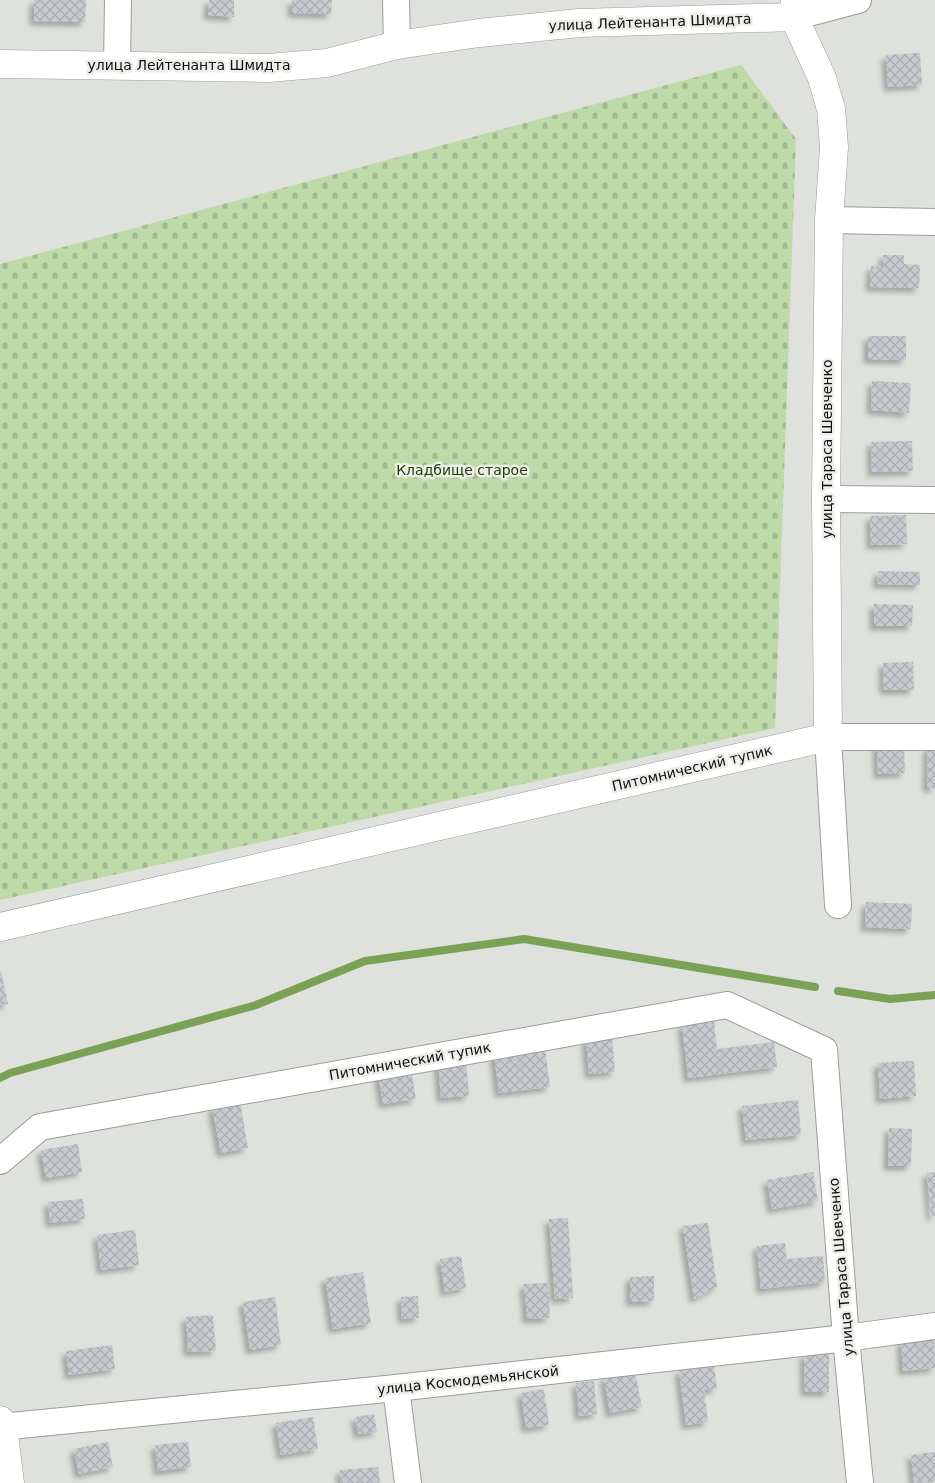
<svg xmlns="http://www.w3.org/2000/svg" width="935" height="1483" viewBox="0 0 935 1483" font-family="'DejaVu Sans',sans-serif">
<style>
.cemetery{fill:url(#cemetery-stones)}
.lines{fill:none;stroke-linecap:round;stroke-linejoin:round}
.stream{stroke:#7aa154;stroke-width:8}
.building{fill:url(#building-cross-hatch);filter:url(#shadow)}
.street-casing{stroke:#9a9d98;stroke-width:28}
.secondary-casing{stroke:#9a9d98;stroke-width:29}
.street{stroke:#fff;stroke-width:26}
.secondary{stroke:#fff;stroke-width:28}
.labels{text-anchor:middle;stroke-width:5;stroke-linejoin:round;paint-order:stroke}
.street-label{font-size:14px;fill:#0f100e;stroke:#eceeea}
.park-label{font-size:14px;fill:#243d03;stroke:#eceeea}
</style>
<defs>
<pattern id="cemetery-stones" width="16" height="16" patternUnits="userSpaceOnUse" patternTransform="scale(1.25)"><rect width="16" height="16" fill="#bfdaa9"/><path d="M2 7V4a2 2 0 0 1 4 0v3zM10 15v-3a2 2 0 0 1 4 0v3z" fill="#a3ba90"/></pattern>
<pattern id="building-cross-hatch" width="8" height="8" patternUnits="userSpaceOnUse" patternTransform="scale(1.25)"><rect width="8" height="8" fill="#c7cace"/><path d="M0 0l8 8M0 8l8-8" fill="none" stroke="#aaacb0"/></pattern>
<filter id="shadow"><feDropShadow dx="-4.5" dy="4.5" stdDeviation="2.5" flood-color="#0004"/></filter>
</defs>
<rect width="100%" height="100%" fill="#dee1dc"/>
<path class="cemetery" d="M741,65L796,139L775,728L0,900V264Z"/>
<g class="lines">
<g class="stream">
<path d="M838,991L890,999L935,995"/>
<path d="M0,1078L10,1073L256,1005L365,961L524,939L815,987"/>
</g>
</g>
<g class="building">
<path d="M34,0H86L85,22L34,21Z"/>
<path d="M209,0H234V17L208,15Z"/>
<path d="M292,0H332L331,14L292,13Z"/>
<path d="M920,53L922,85L888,87L886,55Z"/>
<path d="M883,255H904V264L920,265L919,288L870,287L871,266L883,267Z"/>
<path d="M868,336H906V360L868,359Z"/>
<path d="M872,381L911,383L909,413L871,410Z"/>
<path d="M912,441L913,471L872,472L871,442Z"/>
<path d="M906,515L907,544L871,545L870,516Z"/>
<path d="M878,571L920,572V585L877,584Z"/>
<path d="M874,604L913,605L912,626H874Z"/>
<path d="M913,662L914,690H884L883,663Z"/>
<path d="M877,744H904L905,773L878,774Z"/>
<path d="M928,746H935V788H927Z"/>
<path d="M866,902L912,904L911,929L865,927Z"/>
<path d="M1,971L8,1004L0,1005V972Z"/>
<path d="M714,1020L717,1049L774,1042L777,1067L688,1078L682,1024Z"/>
<path d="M612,1037L615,1072L589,1074L586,1039Z"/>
<path d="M545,1048L550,1087L499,1093L494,1054Z"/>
<path d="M466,1059L469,1096L441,1098L438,1061Z"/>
<path d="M914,1061L916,1096L880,1099L878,1063Z"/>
<path d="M411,1068L416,1099L383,1104L378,1072Z"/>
<path d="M798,1100L801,1135L746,1140L742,1106Z"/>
<path d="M240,1102L248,1148L221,1153L212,1107Z"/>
<path d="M889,1128L912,1129L911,1166H888Z"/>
<path d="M78,1144L82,1172L46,1178L41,1150Z"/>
<path d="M813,1172L818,1201L772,1209L767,1180Z"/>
<path d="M935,1172V1216H931L927,1173Z"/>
<path d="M83,1199L85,1219L50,1223L48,1202Z"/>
<path d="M568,1218L573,1298L555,1299L549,1219Z"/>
<path d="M708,1223L717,1287L694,1299L683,1226Z"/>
<path d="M135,1230L139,1265L101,1270L97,1235Z"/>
<path d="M785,1243L787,1259L823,1256L825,1282L761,1289L757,1246Z"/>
<path d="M461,1256L466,1288L445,1292L440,1259Z"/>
<path d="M363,1272L371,1323L333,1329L325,1278Z"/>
<path d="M654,1276V1301L630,1302V1277Z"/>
<path d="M548,1283L550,1318L527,1319L524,1284Z"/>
<path d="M418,1296L419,1318L402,1319L401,1297Z"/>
<path d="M275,1297L281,1345L250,1350L243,1302Z"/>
<path d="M213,1315L216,1351L188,1352L186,1317Z"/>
<path d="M934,1338L935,1368L903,1371L901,1341Z"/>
<path d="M112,1345L115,1369L69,1375L66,1351Z"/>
<path d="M804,1354H829V1392H805Z"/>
<path d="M714,1366L717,1389L704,1390L708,1422L686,1425L679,1370Z"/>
<path d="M635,1372L642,1407L610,1413L604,1377Z"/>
<path d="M594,1381L597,1414L579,1416L576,1383Z"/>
<path d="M544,1389L549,1425L526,1428L521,1393Z"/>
<path d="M374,1414L377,1432L358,1434L355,1417Z"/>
<path d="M313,1417L318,1449L281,1455L276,1423Z"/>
<path d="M108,1442L113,1467L79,1474L74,1449Z"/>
<path d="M188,1442L191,1467L158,1471L155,1445Z"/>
<path d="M935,1452V1482L914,1483L911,1455Z"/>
<path d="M378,1467L380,1483H341L340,1470Z"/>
</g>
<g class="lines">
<defs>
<g id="street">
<path d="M396,0L397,45"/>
<path d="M794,17L858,0"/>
<path d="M117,65L118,0"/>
<path d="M829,220L935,222"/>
<path d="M826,499L935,500"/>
<path d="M838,905L828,737H935"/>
<path d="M0,1161L40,1127L727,1005L824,1050L846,1338L860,1483"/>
<path d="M396,1388L408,1483"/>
<path d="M0,1427L396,1388L846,1338L935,1326"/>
</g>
<g id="secondary">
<path d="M0,64L268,68L327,63L397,45L479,33L579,23L794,17"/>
<path d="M0,927L828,737L826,499L829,220L834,147L831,109L822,78L794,17L795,0"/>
<path d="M0,1420L3,1427L10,1483"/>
</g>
</defs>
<use href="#street" class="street-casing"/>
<use href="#secondary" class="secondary-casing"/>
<use href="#street" class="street"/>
<use href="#secondary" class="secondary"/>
</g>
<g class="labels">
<g class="street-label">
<text transform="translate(650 22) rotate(-2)" y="5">улица Лейтенанта Шмидта</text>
<text x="189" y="70">улица Лейтенанта Шмидта</text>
<text transform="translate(827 449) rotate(-90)" y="5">улица Тараса Шевченко</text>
<text transform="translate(692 768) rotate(-13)" y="5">Питомнический тупик</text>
<text transform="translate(410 1061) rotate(-10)" y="5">Питомнический тупик</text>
<text transform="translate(841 1267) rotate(-95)" y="5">улица Тараса Шевченко</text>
<text transform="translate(468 1380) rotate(-6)" y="5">улица Космодемьянской</text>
</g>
<g class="park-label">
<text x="462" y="475">Кладбище старое</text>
</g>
</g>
</svg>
